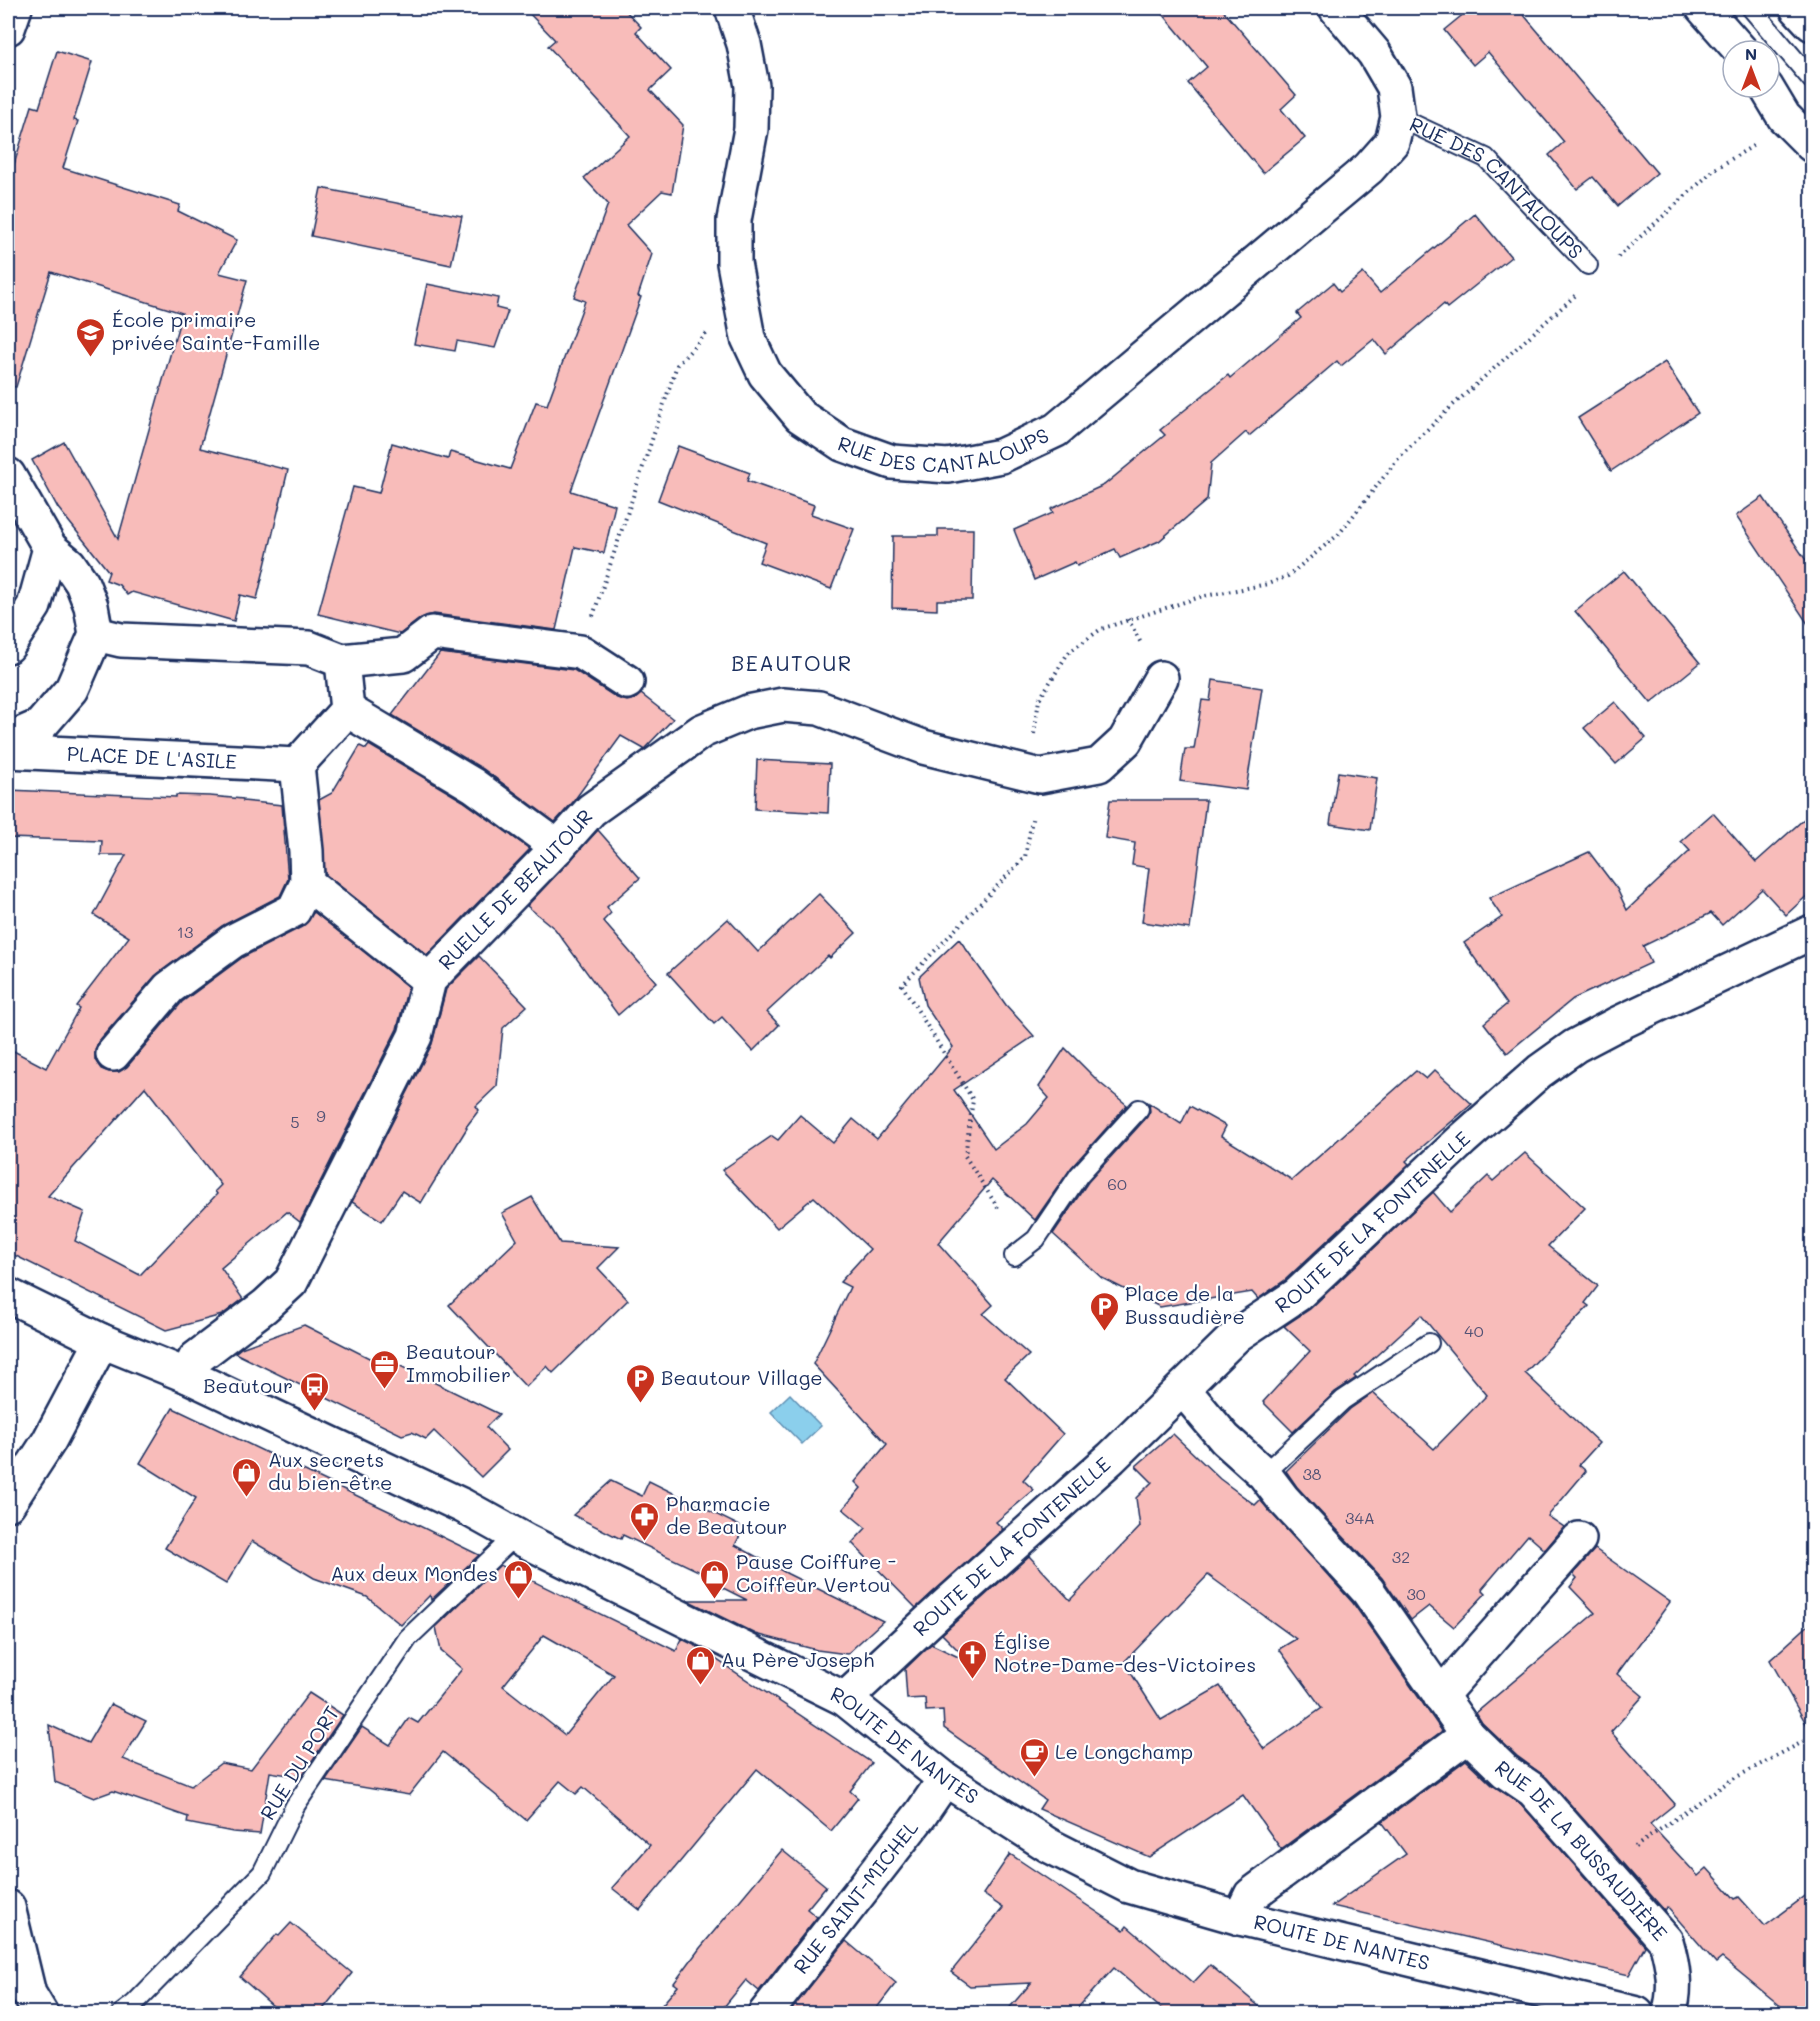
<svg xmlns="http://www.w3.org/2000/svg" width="1820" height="2021" viewBox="0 0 1820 2021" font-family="Mali,sans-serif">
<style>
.water{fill:#8bcfec;stroke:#5e8fb3;stroke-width:1.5}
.building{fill:#f8bcba;stroke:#1b2f5e;stroke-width:1.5;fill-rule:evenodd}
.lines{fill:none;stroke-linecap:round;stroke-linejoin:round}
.service-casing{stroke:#1b2f5e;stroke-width:22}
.minor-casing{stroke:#1b2f5e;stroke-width:38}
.tertiary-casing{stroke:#1b2f5e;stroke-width:38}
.secondary-casing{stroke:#1b2f5e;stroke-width:38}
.path{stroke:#1b2f5e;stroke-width:4;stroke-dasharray:1.5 4.5;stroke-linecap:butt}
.service{stroke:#fff;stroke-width:18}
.minor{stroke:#fff;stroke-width:33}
.tertiary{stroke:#fff;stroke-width:33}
.secondary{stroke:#fff;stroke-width:33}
.labels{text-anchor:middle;stroke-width:4.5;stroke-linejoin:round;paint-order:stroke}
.number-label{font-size:16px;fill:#525275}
.street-label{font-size:20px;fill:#1b2f5e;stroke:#fff}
.poi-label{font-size:20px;fill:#1b2f5e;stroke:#fff;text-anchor:start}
.neighbourhood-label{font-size:21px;letter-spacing:1.5px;fill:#1b2f5e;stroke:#fff}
</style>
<rect width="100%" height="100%" fill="#fff"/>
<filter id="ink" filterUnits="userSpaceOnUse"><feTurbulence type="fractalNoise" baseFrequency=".0167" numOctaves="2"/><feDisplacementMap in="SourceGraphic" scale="12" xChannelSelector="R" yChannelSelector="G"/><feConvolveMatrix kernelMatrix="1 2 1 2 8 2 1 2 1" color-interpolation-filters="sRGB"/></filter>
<g filter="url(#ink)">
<path class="water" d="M790,1394L821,1426L802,1444L771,1412Z"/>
<g class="building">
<path d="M524,8H623L641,27L636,32L671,70L650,90L683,125L672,193L662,191L626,225L652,254L638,296L641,297L571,491L615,505L604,553L575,547L556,630L434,614L421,618L400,634L318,614L353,487L379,493L392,443L448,459L450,452L510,469L536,402L547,405L585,301L574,297L608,204L584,178L630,136L548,46L555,40Z"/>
<path d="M1158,8H1221L1296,95L1281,109L1305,138L1263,173L1188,83L1207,67Z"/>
<path d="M1471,8H1518L1657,173L1618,206L1593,177L1577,189L1549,155L1564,142L1530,102L1488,52L1473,65L1444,30Z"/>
<path d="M57,51L92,62L74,120L78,121L63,168L180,205L178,211L237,240L219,273L247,280L200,448L288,470L257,599L240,595L234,621L132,592L127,595L119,585L106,580L109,572L58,508L32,460L64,442L118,539L182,313L51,272L16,387L8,386V184L32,106L39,108Z"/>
<path d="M321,188L462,216L451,265L311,236Z"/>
<path d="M1475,214L1511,257L1447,308L1444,304L1386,354L1374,339L1341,366L1337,361L1249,436L1246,432L1211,463L1207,500L1159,541L1120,558L1115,549L1077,566L1075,562L1034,580L1014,530L1053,513L1051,509L1104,485L1165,435L1160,430L1228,375L1230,378L1301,318L1297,313L1333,283L1340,292L1363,273L1380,293Z"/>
<path d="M427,284L498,298L496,308L508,311L495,348L457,341L455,351L414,344Z"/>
<path d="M1665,362L1698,413L1611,471L1578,418Z"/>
<path d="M678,446L750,473L747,481L814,505L811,514L854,529L831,589L759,562L766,543L658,500Z"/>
<path d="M1763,497L1812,569V630L1736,516Z"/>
<path d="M938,529H973L972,600H937V610L892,608L893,536H938Z"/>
<path d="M1624,571L1700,663L1651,703L1575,611Z"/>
<path d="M440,653L574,670L617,698L627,701L635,699L641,694L673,719L644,749L621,736L573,802L555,822L483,769L392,715Z"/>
<path d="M1213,680L1262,688L1246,790L1180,781L1185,749H1194L1202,700L1210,701Z"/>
<path d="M1615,702L1646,738L1616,764L1584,728Z"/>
<path d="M369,745L463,801L530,849L427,955L325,874L319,800L332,793L360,746L366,749Z"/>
<path d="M757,760L830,764L828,813L755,809Z"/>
<path d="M1338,772L1377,778L1370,830L1330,824Z"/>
<path d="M8,790L176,797V795L210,796L243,799V801L282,805L288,879L280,896L222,926L155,976L98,1042L95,1051V1060L101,1069L109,1072H119L127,1067L182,1002L243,957L302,927L314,912L408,987L397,1029L300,1222L287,1212L221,1268L243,1299L222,1315L166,1330L8,1252V1048L46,1068L79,1008L76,1006L129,937L94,915L126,855H101L102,841L8,838ZM145,1087L221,1185L215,1191L217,1194L140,1275L75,1241L85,1212L48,1196Z"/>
<path d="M1110,800H1206L1190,929L1142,922L1149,868L1132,865L1135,843L1105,838Z"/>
<path d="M1812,812V891L1786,915L1762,889L1722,925L1711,913L1643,946L1651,963L1573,999L1507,1053L1484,1023L1507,1004L1464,943L1502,917L1489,898L1589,852L1617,889L1627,910L1690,851L1681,841L1713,813L1756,862Z"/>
<path d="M598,830L640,878L607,907L611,913L603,921L656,982L618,1015L555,929L527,906Z"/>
<path d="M819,894L856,933L830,958L828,956L767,1012L779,1025L753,1051L722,1017L714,1024L668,973L728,919L758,952Z"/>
<path d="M959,939L1006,1005L1034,1036L954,1090L994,1149L1027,1124L1049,1098L1039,1087L1065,1048L1100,1083L1127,1105L1071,1168L1035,1220L992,1180L938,1243L993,1305L983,1314L1029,1355L1005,1378L1063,1434L1023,1480L1034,1490L996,1522L1003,1529L916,1608L852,1543L866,1528L843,1509L861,1488L855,1482L887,1444L813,1364L850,1287L840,1282L870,1249L814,1197L777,1228L722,1170L772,1136L778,1140L800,1115L833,1143L853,1119L877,1139L953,1047L925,1005L919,977Z"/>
<path d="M479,956L527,1006L503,1028L497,1086L476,1106L479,1110L466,1127L467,1128L421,1203L402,1191L382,1221L352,1202L432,1044L446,989Z"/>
<path d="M1435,1070L1472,1104L1406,1161L1409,1164L1285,1280L1258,1299L1252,1292L1160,1307L1102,1278L1053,1234L1088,1182L1147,1117L1150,1111L1149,1103L1181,1124L1190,1106L1226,1126L1221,1136L1292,1180L1416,1071L1426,1079Z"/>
<path d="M1525,1153L1585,1208L1548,1246L1598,1286L1585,1303L1589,1306L1525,1373L1599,1443L1579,1465L1586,1471L1548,1516L1564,1527L1545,1550L1528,1535L1482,1589L1486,1593L1454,1627L1429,1606L1411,1620L1382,1578L1297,1487L1286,1471L1350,1409L1373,1393L1434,1449L1487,1395L1421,1315L1354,1376L1356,1378L1335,1392L1293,1432L1263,1402L1310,1351L1284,1326L1310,1309L1433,1192L1450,1212L1488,1176L1493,1181Z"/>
<path d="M532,1197L560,1243L619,1247L598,1268L628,1300L553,1373L547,1366L526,1387L449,1305L517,1240L502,1213Z"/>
<path d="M304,1325L377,1362L380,1356L499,1414L486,1427L508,1450L481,1477L434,1431L426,1439L412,1432L402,1435L235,1353L241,1348Z"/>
<path d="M173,1408L391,1512L479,1555L431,1600L430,1595L401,1625L367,1597L314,1578L252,1541L226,1584L165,1548L196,1498L140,1463Z"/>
<path d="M1173,1434L1220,1479L1255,1505L1260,1500L1353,1603L1442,1731L1281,1849L1243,1795L1149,1857L1039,1809L1045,1800L944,1728L943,1710L926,1711L925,1698L907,1699L905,1669L931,1644L971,1663L942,1634L1029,1556L1070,1600L1140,1527L1136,1498L1152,1482L1136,1466ZM1208,1575L1296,1639L1279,1649L1322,1708L1264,1749L1220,1686L1161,1720L1124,1662Z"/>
<path d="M611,1481L642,1496L649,1481L744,1528L735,1545L788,1574L883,1621L847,1654L817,1650L756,1634L687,1600H747L709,1581L711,1577L623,1535L621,1539L573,1515Z"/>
<path d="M1595,1549L1670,1602L1617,1674L1643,1696L1611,1732L1675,1804L1650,1824L1698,1876L1707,1868L1735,1899L1739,1897L1765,1926L1812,1891V2013H1789L1722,1958L1716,1963L1667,1907L1665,1911L1547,1778L1517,1756L1482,1723L1476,1713L1595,1613L1570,1587L1577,1578L1573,1574Z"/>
<path d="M500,1565L676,1651L682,1639L696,1646L872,1763L850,1791L858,1798L831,1831L757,1769L640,1910L612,1888L650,1845L583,1787L576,1794L560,1781L526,1820L443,1752L409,1795L325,1781L362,1727L390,1745L409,1718L418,1723L462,1669L441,1651L436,1627ZM544,1635L614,1675L565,1735L503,1686Z"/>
<path d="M1812,1622V1734L1770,1660Z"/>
<path d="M309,1693L343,1715L301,1777L270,1772L260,1834L233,1832L187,1823L188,1817L113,1791L94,1798L55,1782L49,1725L88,1743L111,1704L146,1721L123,1759L191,1786L221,1763L251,1769Z"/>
<path d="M1466,1760L1492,1785L1521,1804L1645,1946L1629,1975L1332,1906L1406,1854L1382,1822Z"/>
<path d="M782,1850L826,1886L807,1909L817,1917L759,1991L746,1980L719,2013H655L678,1986L674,1983L700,1948Z"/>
<path d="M1010,1854L1124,1930L1127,1926L1193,1983L1210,1965L1267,2013H1164L1165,2012L1114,1968L1073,2013H1005L1031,1983L970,1986L951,1972L1003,1908L983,1894Z"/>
<path d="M291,1923L352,1973L320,2013H281L240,1977L277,1934L279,1936Z"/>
<path d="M846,1941L896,1983L873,2013H789Z"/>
</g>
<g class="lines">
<defs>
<g id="service">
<path d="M1751,8L1812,80"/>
<path id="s1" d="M1398,117L1486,158L1588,265"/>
<path d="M1014,1256L1036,1239L1079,1175L1139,1109"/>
<path d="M1264,1474L1343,1400L1429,1343"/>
<path d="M121,2014L134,2004L262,1873L295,1806L408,1638L516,1535"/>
</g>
<g id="minor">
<path id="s2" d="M732,8L744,44L752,86L751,129L734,220V263L748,338L765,374L800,416L842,444L892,462L948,466L1001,456L1056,430L1369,168L1392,142L1398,117L1394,87L1374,53L1336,8"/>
<path d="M8,28L15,8"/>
<path d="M8,475L50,548L34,606L8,646"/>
<path d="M96,634L121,640L309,648L342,661L403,655L432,633L581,652L627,682"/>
<path d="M347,710L473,785L558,847"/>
<path d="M8,740L40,726L72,689L96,634L91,606L82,583L69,564L50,548"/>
<path id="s3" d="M8,751L297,765L347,710L342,661"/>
<path d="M297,765L306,851L307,883L429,980"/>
<path d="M113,1054L169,988L233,941L294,910L307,883"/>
<path id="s4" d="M188,1376L195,1359L265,1306L291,1282L415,1036L429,980L558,847L591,810L702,731L748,712L783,705L819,708L923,747L1040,776L1099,765L1125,741L1161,678"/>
<path id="s5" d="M1183,1389L1225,1439L1264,1474L1283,1499L1368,1591L1468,1735L1505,1771L1533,1790L1666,1941C1673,1965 1677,1989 1669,2014"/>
<path d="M8,1504L49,1441L102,1341"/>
<path d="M1440,1696L1579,1539"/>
<path id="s6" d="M845,1699L946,1605L1111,1458L1237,1335L1297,1295L1463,1139L1540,1071L1575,1046L1615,1025L1812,932"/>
<path d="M8,1907L29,1994L41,2014"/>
<path d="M1240,1918L1251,1895L1468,1735"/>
<path id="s7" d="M765,2014L921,1814L945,1779"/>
</g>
<g id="tertiary">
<path id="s8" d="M8,1295L102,1341L188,1376L463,1506L526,1541L845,1699L945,1779L1048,1845L1129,1886L1240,1918L1637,2014"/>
</g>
<g id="secondary">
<path d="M1703,8L1741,51"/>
<path d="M1797,8L1812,24"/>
<path d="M1766,87L1784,117L1812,145"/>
</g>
</defs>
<use href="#service" class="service-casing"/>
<use href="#minor" class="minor-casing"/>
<use href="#tertiary" class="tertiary-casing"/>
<use href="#secondary" class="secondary-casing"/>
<g class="path">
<path d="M1618,257L1715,169L1756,144"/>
<path d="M593,616L677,365L707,333"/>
<path d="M1128,619L1142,645"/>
<path d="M1034,734L1039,700L1068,653L1101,629L1200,597L1268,584L1288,576L1339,534L1401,455L1453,405L1577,294"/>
<path d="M998,1208L965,1156L973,1100L902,985L1025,857L1033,815"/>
<path d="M1635,1847L1731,1780L1812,1737"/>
</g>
<use href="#service" class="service"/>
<use href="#minor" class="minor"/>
<use href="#tertiary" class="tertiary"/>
<use href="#secondary" class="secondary"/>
</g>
</g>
<defs>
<symbol id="school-pin" viewBox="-11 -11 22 30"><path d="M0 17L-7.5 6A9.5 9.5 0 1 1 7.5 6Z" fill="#c8321e" stroke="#fff"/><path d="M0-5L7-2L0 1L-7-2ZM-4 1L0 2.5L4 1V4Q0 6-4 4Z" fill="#fff"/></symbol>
<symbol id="parking-pin" viewBox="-11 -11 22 30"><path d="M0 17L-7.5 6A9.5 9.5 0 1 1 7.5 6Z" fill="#c8321e" stroke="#fff"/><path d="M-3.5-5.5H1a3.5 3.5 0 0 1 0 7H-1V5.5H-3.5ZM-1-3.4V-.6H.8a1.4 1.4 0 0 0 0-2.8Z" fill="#fff"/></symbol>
<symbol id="office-pin" viewBox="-11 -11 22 30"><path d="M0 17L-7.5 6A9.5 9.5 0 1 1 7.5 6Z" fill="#c8321e" stroke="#fff"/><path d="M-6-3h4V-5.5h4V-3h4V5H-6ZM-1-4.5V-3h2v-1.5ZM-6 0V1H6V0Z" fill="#fff"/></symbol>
<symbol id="bus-pin" viewBox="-11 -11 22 30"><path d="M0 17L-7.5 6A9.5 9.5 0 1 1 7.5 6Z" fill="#c8321e" stroke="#fff"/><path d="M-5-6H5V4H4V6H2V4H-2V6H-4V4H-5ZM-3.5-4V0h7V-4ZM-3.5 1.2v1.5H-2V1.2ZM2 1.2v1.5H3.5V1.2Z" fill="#fff"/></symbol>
<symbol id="shop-pin" viewBox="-11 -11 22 30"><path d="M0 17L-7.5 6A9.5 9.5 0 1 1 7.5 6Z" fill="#c8321e" stroke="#fff"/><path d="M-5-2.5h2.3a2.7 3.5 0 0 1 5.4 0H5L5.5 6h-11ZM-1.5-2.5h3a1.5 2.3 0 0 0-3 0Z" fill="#fff"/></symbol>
<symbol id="pharmacy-pin" viewBox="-11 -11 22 30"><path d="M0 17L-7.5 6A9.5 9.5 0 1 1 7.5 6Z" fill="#c8321e" stroke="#fff"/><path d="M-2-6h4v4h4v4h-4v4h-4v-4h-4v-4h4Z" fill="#fff"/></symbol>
<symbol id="church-pin" viewBox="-11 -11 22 30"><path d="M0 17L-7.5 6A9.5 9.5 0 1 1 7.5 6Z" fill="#c8321e" stroke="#fff"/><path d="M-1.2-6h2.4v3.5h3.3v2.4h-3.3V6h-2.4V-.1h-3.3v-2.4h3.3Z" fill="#fff"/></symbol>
<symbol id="cafe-pin" viewBox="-11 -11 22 30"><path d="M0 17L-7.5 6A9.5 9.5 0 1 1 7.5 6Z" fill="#c8321e" stroke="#fff"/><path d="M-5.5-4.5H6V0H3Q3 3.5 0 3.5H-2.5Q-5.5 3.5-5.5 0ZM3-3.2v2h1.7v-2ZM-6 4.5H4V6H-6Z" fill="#fff"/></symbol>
</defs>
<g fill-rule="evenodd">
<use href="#school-pin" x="74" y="316" width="33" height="45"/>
<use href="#parking-pin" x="1088" y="1290" width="33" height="45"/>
<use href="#office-pin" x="368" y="1348" width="33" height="45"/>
<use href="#parking-pin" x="624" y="1362" width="33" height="45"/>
<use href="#bus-pin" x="298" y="1370" width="33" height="45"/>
<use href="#shop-pin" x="230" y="1456" width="33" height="45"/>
<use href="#pharmacy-pin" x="628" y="1500" width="33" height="45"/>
<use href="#shop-pin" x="502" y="1558" width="33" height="45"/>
<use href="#shop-pin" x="698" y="1558" width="33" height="45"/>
<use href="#church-pin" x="956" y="1638" width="33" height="45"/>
<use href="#shop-pin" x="684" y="1644" width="33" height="45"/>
<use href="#cafe-pin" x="1018" y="1736" width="33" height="45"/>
</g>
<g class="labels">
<g class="number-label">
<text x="185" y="938">13</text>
<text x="321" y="1122">9</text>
<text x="295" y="1128">5</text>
<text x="1117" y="1190">60</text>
<text x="1474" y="1337">40</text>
<text x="1312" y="1480">38</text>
<text x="1360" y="1524">34A</text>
<text x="1401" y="1563">32</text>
<text x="1416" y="1600">30</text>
</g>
<g class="street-label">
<text dy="7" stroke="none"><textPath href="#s1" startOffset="123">RUE DES CANTALOUPS</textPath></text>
<text dy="7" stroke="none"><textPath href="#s2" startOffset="586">RUE DES CANTALOUPS</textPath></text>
<text dy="7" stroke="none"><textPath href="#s3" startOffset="144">PLACE DE L'ASILE</textPath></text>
<text dy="7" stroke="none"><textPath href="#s4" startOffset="600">RUELLE DE BEAUTOUR</textPath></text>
<text dy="7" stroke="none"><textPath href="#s6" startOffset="712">ROUTE DE LA FONTENELLE</textPath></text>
<text dy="7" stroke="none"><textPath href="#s6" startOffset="226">ROUTE DE LA FONTENELLE</textPath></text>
<text dy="7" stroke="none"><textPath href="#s8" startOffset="1005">ROUTE DE NANTES</textPath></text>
<text transform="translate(300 1763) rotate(-58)" y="7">RUE DU PORT</text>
<text dy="7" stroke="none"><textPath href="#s5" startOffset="612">RUE DE LA BUSSAUDIÈRE</textPath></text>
<text dy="7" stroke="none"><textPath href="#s7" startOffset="148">RUE SAINT-MICHEL</textPath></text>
<text dy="7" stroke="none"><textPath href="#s8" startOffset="1491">ROUTE DE NANTES</textPath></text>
</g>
<g class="poi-label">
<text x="112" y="327">École primaire<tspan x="112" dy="23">privée Sainte-Famille</tspan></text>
<text x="1125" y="1301">Place de la<tspan x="1125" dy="23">Bussaudière</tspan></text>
<text x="406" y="1359">Beautour<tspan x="406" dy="23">Immobilier</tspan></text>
<text x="661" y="1385">Beautour Village</text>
<text x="293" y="1393" text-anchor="end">Beautour</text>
<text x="268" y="1467">Aux secrets<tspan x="268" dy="23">du bien-être</tspan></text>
<text x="666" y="1511">Pharmacie<tspan x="666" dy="23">de Beautour</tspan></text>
<text x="736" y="1569">Pause Coiffure -<tspan x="736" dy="23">Coiffeur Vertou</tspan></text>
<text x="498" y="1581" text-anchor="end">Aux deux Mondes</text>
<text x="994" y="1649">Église<tspan x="994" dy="23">Notre-Dame-des-Victoires</tspan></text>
<text x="721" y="1667">Au Père Joseph</text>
<text x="1055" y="1759">Le Longchamp</text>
</g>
<g class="neighbourhood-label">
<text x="792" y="671">BEAUTOUR</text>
</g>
</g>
<rect width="1820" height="2021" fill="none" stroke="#fff" stroke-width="30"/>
<rect x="15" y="15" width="1790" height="1991" fill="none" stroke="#1b2f5e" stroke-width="2" filter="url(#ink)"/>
<g transform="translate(1751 69)"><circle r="28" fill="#ffffff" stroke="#a4acbf" stroke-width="1.5"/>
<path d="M0-4.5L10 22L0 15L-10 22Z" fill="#c8321e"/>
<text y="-9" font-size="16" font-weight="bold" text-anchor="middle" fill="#1b2f5e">N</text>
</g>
</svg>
